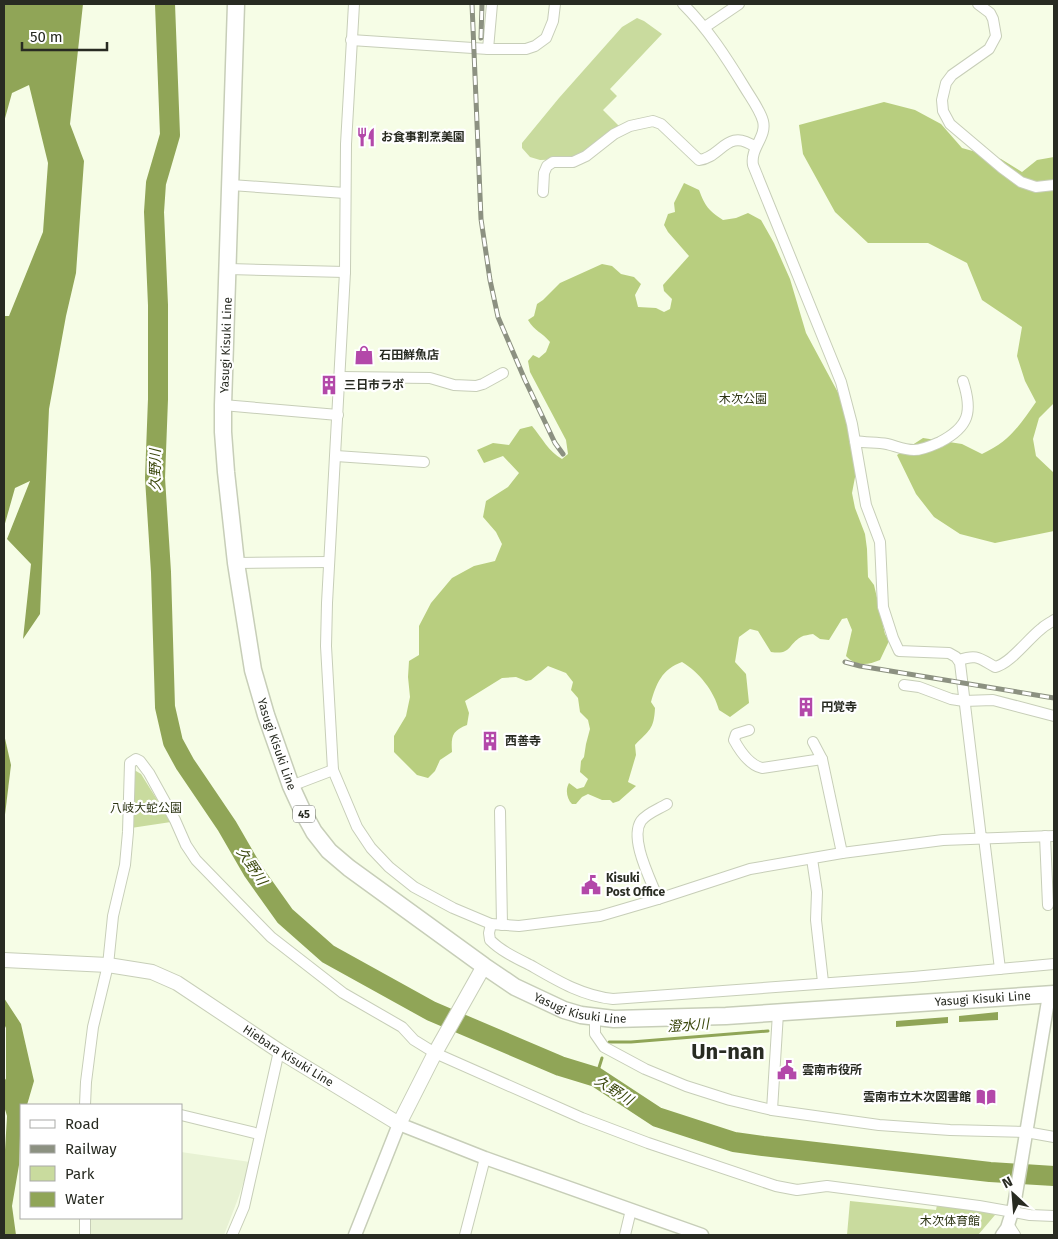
<svg xmlns="http://www.w3.org/2000/svg" width="1058" height="1239" viewBox="0 0 1058 1239" font-family="'Fira Sans','Noto Sans JP',sans-serif">
<style>
.built{fill:#e8f2d4}
.green{fill:#c9db9e}
.forest{fill:#b8ce7f}
.water{fill:#90a557}
.lines{fill:none;stroke-linecap:round;stroke-linejoin:round}
.stream{stroke:#90a557;stroke-width:3}
.river{stroke:#90a557;stroke-width:20}
.minor-casing{stroke:#c7ceb8;stroke-width:12}
.tertiary-casing{stroke:#c7ceb8;stroke-width:15}
.secondary-casing{stroke:#c7ceb8;stroke-width:16}
.primary-casing{stroke:#c7ceb8;stroke-width:19}
.minor{stroke:#fff;stroke-width:10}
.tertiary{stroke:#fff;stroke-width:12}
.secondary{stroke:#fff;stroke-width:14}
.primary{stroke:#fff;stroke-width:16}
.rail-casing{stroke:#8c9181;stroke-width:5}
.rail{stroke:#fff;stroke-width:3;stroke-dasharray:9;stroke-linecap:butt}
.labels{text-anchor:middle;stroke-width:4.5;stroke-linejoin:round;paint-order:stroke}
.shield{fill:#fff;stroke:#686b64;stroke-width:1}
.shield-label{font-size:11px;font-weight:bold;fill:#282b22}
.poi-label{font-size:12px;font-weight:bold;fill:#282b22;stroke:#fff;text-anchor:start}
.street-label{font-size:12px;fill:#282b22;stroke:#fff}
.park-label{font-size:12px;fill:#2c3413;stroke:#fff}
.water-label{font-size:14px;font-style:italic;fill:#39460a;stroke:#fff}
.town-label{font-size:22px;font-weight:bold;fill:#282b22;stroke:#fff}
</style>
<rect width="100%" height="100%" fill="#f6fde6"/>
<path class="built" d="M181,1152L250,1162L239,1196L224,1235H93L88,1233V1218H181Z"/>
<g class="green">
<path d="M637,18L644,21L662,34L610,89L617,96L603,110L619,126L585,153L572,159L540,160L530,157L522,148V143L559,98L622,27Z"/>
<path d="M136,771L141,774L171,822L131,828L133,772Z"/>
<path d="M850,1201L936,1210L937,1205L986,1211L995,1215L978,1235H847Z"/>
</g>
<g class="forest">
<path d="M884,102L915,110L941,124L962,148L1001,159L1022,172L1037,160L1054,157V403L1039,418L1033,439L1036,456L1054,473V531L995,543L960,534L934,517L916,494L897,455L923,438L962,444L982,454C1009,442 1020,425 1036,402L1025,381L1017,356L1022,327L982,300L967,263L928,243H868L835,212L803,154L799,125Z"/>
<path d="M684,183L699,190C705,206 709,211 723,220L736,218L748,213L761,220L774,243L790,279L806,333L842,400L848,420L856,472L852,493L855,508L865,534L867,549L868,577L874,585L878,602L881,608L882,621L885,634L889,641L880,660C868,665 856,667 846,656L852,630L847,618L842,619L829,640L820,639L813,634C809,635 804,635 801,637C787,645 792,655 771,652L758,631L750,629L739,637L735,662L746,674L749,703L730,717L719,710C714,691 699,672 682,662C662,669 656,684 651,702L655,708C654,730 649,730 635,745L636,755L628,782L636,786L619,801L613,803L610,800H602L588,794L582,797L576,804H572C567,799 565,790 569,783L577,789L584,787L588,779L580,772L581,761L584,757L586,744L590,729L588,720L580,712L578,698L571,690L573,682L566,673L548,666L531,680L526,681L516,677L502,678L465,701L469,713L467,725C452,731 451,736 452,752L440,760L435,771L428,778L417,775L394,752V736L406,716L410,697L408,677L409,661L419,655V626L431,603L452,578L474,566L495,561L502,544L496,532L483,517L486,501L508,487L519,473L503,456L484,463L477,450L493,443L509,445L520,429L532,426C542,438 549,452 562,459L568,454L566,440L530,372L528,361L533,355L539,358L546,352L550,342C542,332 535,332 528,320L534,316L537,304L543,300L560,283L602,264L612,266L621,274L634,277L641,284L635,295L638,307L656,308L664,312L670,309L672,299L664,291L663,285L689,256L668,232L664,225L668,214L675,212L674,203Z"/>
</g>
<g class="water">
<path d="M4,4H83L70,124L84,161L76,273L66,316L49,409L40,614L23,639L31,564L7,539L30,481L15,488L4,527V316H9L43,232L48,163L29,85L12,93L4,122Z"/>
<path d="M4,734L11,765L4,823Z"/>
<path d="M4,998L21,1024L34,1081L27,1105H21L19,1165L12,1206L16,1235H4V1167L7,1116L4,1106V1077L6,1080V1028L4,1024Z"/>
<path d="M998,1012V1020L959,1022V1016Z"/>
<path d="M948,1017V1023L896,1027V1021Z"/>
</g>
<g class="lines">
<g class="stream">
<path d="M609,1042H631L768,1031"/>
<path d="M596,1077L602,1058"/>
</g>
<path class="river" d="M165,4L170,135L156,183L154,212L158,305V399L155,478L161,572L165,707L173,742L185,764L227,826L253,871L285,916L328,954L431,1011L560,1066L596,1077L657,1117L734,1142L763,1146L990,1172L1054,1176"/>
<defs>
<g id="minor">
<path d="M354,4L346,144L345,272L327,603L326,646L333,770L357,827L371,848L389,867L414,887L453,908L491,924L519,926L600,916L658,899L750,869L842,853L943,840L1054,836"/>
<path d="M683,4C708,29 726,57 745,88C751,98 760,110 763,121C767,137 750,148 753,165L841,382L852,424L866,505L880,542L883,607L893,638L899,651L949,653L956,657L960,663L981,838"/>
<path d="M978,4L990,13L993,19L996,36L989,49L952,75L946,83L942,100L943,111L950,124L1002,168L1021,182L1036,187L1054,185"/>
<path d="M705,27L739,4"/>
<path d="M351,40L488,49H526L535,46L546,38L553,21L555,4"/>
<path d="M488,49L492,4"/>
<path d="M231,185L345,193"/>
<path d="M543,192L544,173L547,166L553,162H573L586,156L614,134L630,126L653,121L661,124L699,160C721,158 727,127 755,147"/>
<path d="M229,269L345,272"/>
<path d="M340,377L430,378L454,385L476,386L483,384L503,373"/>
<path d="M223,405L338,415"/>
<path d="M855,441C866,443 877,442 887,444C896,446 904,450 914,450C923,450 931,446 940,442C969,427 973,412 963,381"/>
<path d="M336,456L424,462"/>
<path d="M236,563L329,562"/>
<path d="M959,660C977,654 979,658 995,667C1010,664 1028,639 1041,629C1045,625 1050,623 1054,620"/>
<path d="M904,685L919,687L951,699L964,701L993,700L1054,716"/>
<path d="M749,730L736,734L734,740C740,751 749,765 762,768L822,759"/>
<path d="M813,742L822,759L842,853"/>
<path d="M291,786L333,770"/>
<path d="M500,811L502,925"/>
<path d="M1045,836L1048,905"/>
<path d="M984,838L1000,969"/>
<path d="M812,859L817,892L816,920L823,982"/>
<path d="M658,899C651,880 629,839 641,821C647,813 659,809 667,804"/>
<path d="M491,924L489,933L490,940C501,951 516,958 530,965C556,980 582,996 613,999L913,977L1054,964"/>
<path d="M595,1017V1034L604,1047L645,1069L686,1086L730,1100L772,1110L879,1125L950,1130L1026,1132L1054,1137"/>
<path d="M85,1105L86,1082L93,1027L108,965L113,916L125,865L128,832L130,763L136,759L140,761L149,773L175,820L186,845L196,860L271,937L343,993L402,1027L414,1040L435,1053L582,1118L648,1143L776,1186L797,1190L827,1186L979,1206L1030,1215L1054,1216"/>
<path d="M772,1110L778,1013"/>
<path d="M181,1115L259,1134"/>
<path d="M85,1218V1235"/>
<path d="M1008,1224L1015,1235"/>
<path d="M232,1235L244,1207L279,1051"/>
<path d="M465,1235L485,1158"/>
<path d="M625,1235L631,1210"/>
</g>
<g id="tertiary">
<path d="M355,1235L399,1124L485,1158L702,1235"/>
<path d="M1002,1235L1007,1228L1014,1206L1049,995"/>
</g>
<g id="secondary">
<path id="s1" d="M4,960L108,965L152,972L177,983L279,1051L399,1124L435,1053L484,966"/>
</g>
<g id="primary">
<path id="s2" d="M236,4L223,405V432L226,472L236,563L253,670L266,715L291,786L303,812L314,832L329,851L349,868L484,966L515,987L564,1010L581,1015L614,1019L726,1016L1054,994"/>
</g>
</defs>
<use href="#minor" class="minor-casing"/>
<use href="#tertiary" class="tertiary-casing"/>
<use href="#secondary" class="secondary-casing"/>
<use href="#primary" class="primary-casing"/>
<use href="#minor" class="minor"/>
<use href="#tertiary" class="tertiary"/>
<use href="#secondary" class="secondary"/>
<use href="#primary" class="primary"/>
<defs>
<g id="rail">
<path d="M472,4L481,219L490,280L498,317L525,380L555,443L563,454"/>
<path d="M481,38L482,4"/>
<path d="M845,662L860,666L1054,698"/>
</g>
</defs>
<use href="#rail" class="rail-casing"/>
<use href="#rail" class="rail"/>
</g>
<defs>
<symbol id="restaurant-bare" viewBox="-9 -9 18 18"><path d="M-5-6h1v4h1v-4h1v4h1v-4h1v5L-1.5 .5V6h-2V.5L-5-1ZM5-6V6H3V1.5H1.5Q1.5-4 5-6Z" fill="#b348a9" stroke="#fff" stroke-width="2.5" paint-order="stroke"/></symbol>
<symbol id="shop-bare" viewBox="-9 -9 18 18"><path d="M-5-2.5h2.3a2.7 3.5 0 0 1 5.4 0H5L5.5 6h-11ZM-1.5-2.5h3a1.5 2.3 0 0 0-3 0Z" fill="#b348a9" stroke="#fff" stroke-width="2.5" paint-order="stroke"/></symbol>
<symbol id="building-bare" viewBox="-9 -9 18 18"><path d="M-4-6H4V6H1V3H-1V6H-4ZM-2.5-4.3h1.7v1.8h-1.7ZM.8-4.3h1.7v1.8H.8ZM-2.5-1h1.7V.8h-1.7ZM.8-1h1.7V.8H.8Z" fill="#b348a9" stroke="#fff" stroke-width="2.5" paint-order="stroke"/></symbol>
<symbol id="civic-bare" viewBox="-9 -9 18 18"><path d="M-.6-6.5H3V-4.5H.6V-3L4-1V1h2V6H-6V1h2V-1L-.6-3ZM-1.2 2.5V6h2.4V2.5Z" fill="#b348a9" stroke="#fff" stroke-width="2.5" paint-order="stroke"/></symbol>
<symbol id="library-bare" viewBox="-9 -9 18 18"><path d="M-6-4Q-3-5.5-.7-3.5V5Q-3 3-6 4ZM6-4Q3-5.5 .7-3.5V5Q3 3 6 4Z" fill="#b348a9" stroke="#fff" stroke-width="2.5" paint-order="stroke"/></symbol>
</defs>
<g fill-rule="evenodd">
<use href="#restaurant-bare" x="352" y="123" width="28" height="28"/>
<use href="#shop-bare" x="350" y="341" width="28" height="28"/>
<use href="#building-bare" x="315" y="371" width="28" height="28"/>
<use href="#building-bare" x="792" y="693" width="28" height="28"/>
<use href="#building-bare" x="476" y="727" width="28" height="28"/>
<use href="#civic-bare" x="577" y="871" width="28" height="28"/>
<use href="#civic-bare" x="773" y="1056" width="28" height="28"/>
<use href="#library-bare" x="972" y="1083" width="28" height="28"/>
</g>
<g class="labels">
<rect class="shield" x="293" y="805.5" width="22" height="17" rx="4"/>
<g class="shield-label">
<text x="304" y="818">45</text>
</g>
<g class="poi-label">
<text x="381" y="141">お食事割烹美園</text>
<text x="379" y="359">石田鮮魚店</text>
<text x="344" y="389">三日市ラボ</text>
<text x="821" y="711">円覚寺</text>
<text x="505" y="745">西善寺</text>
<text x="606" y="882">Kisuki<tspan x="606" dy="14">Post Office</tspan></text>
<text x="802" y="1074">雲南市役所</text>
<text x="971" y="1101" text-anchor="end">雲南市立木次図書館</text>
</g>
<g class="street-label">
<text transform="translate(226 345) rotate(-88)" y="4">Yasugi Kisuki Line</text>
<text dy="4" stroke="none"><textPath href="#s2" startOffset="746">Yasugi Kisuki Line</textPath></text>
<text dy="4" stroke="none"><textPath href="#s2" startOffset="1571">Yasugi Kisuki Line</textPath></text>
<text dy="4" stroke="none"><textPath href="#s2" startOffset="1166">Yasugi Kisuki Line</textPath></text>
<text dy="4" stroke="none"><textPath href="#s1" startOffset="309">Hiebara Kisuki Line</textPath></text>
</g>
<g class="park-label">
<text x="743" y="403">木次公園</text>
<text x="146" y="812">八岐大蛇公園</text>
<text x="950" y="1225">木次体育館</text>
</g>
<g class="water-label">
<text transform="translate(155 470) rotate(-90)" y="5">久野川</text>
<text transform="translate(252 866) rotate(56)" y="5">久野川</text>
<text transform="translate(688 1025) rotate(-4)" y="5">澄水川</text>
<text transform="translate(614 1090) rotate(32)" y="5">久野川</text>
</g>
<g class="town-label">
<text x="728" y="1059">Un-nan</text>
</g>
</g>
<rect width="1058" height="1239" fill="none" stroke="#282b22" stroke-width="10"/>
<rect x="20" y="1104" width="162" height="115" fill="#ffffff" stroke="#a9aaa7"/>
<rect x="30" y="1120" width="25" height="8" fill="#ffffff" stroke="#a9aaa7"/>
<text x="65" y="1129" font-size="15" fill="#282b22">Road</text>
<rect x="30" y="1145" width="25" height="8" fill="#8c9181" stroke="#a9aaa7"/>
<text x="65" y="1154" font-size="15" fill="#282b22">Railway</text>
<rect x="30" y="1166" width="25" height="15" fill="#c9db9e" stroke="#a9aaa7"/>
<text x="65" y="1179" font-size="15" fill="#282b22">Park</text>
<rect x="30" y="1192" width="25" height="15" fill="#90a557" stroke="#a9aaa7"/>
<text x="65" y="1204" font-size="15" fill="#282b22">Water</text>
<g transform="translate(1013 1194) rotate(334)" stroke="#ffffff" stroke-width="4" paint-order="stroke">
<path d="M0-4L9 19L0 12L-9 19Z" fill="#282b22"/>
<text y="-8" font-size="14" font-weight="bold" text-anchor="middle" fill="#282b22">N</text>
</g>
<path d="M22 42v8h85v-8" fill="none" stroke="#282b22" stroke-width="2.5"/>
<text x="30" y="42" font-size="15" fill="#282b22" stroke="#ffffff" stroke-width="4" paint-order="stroke">50 m</text>
</svg>
